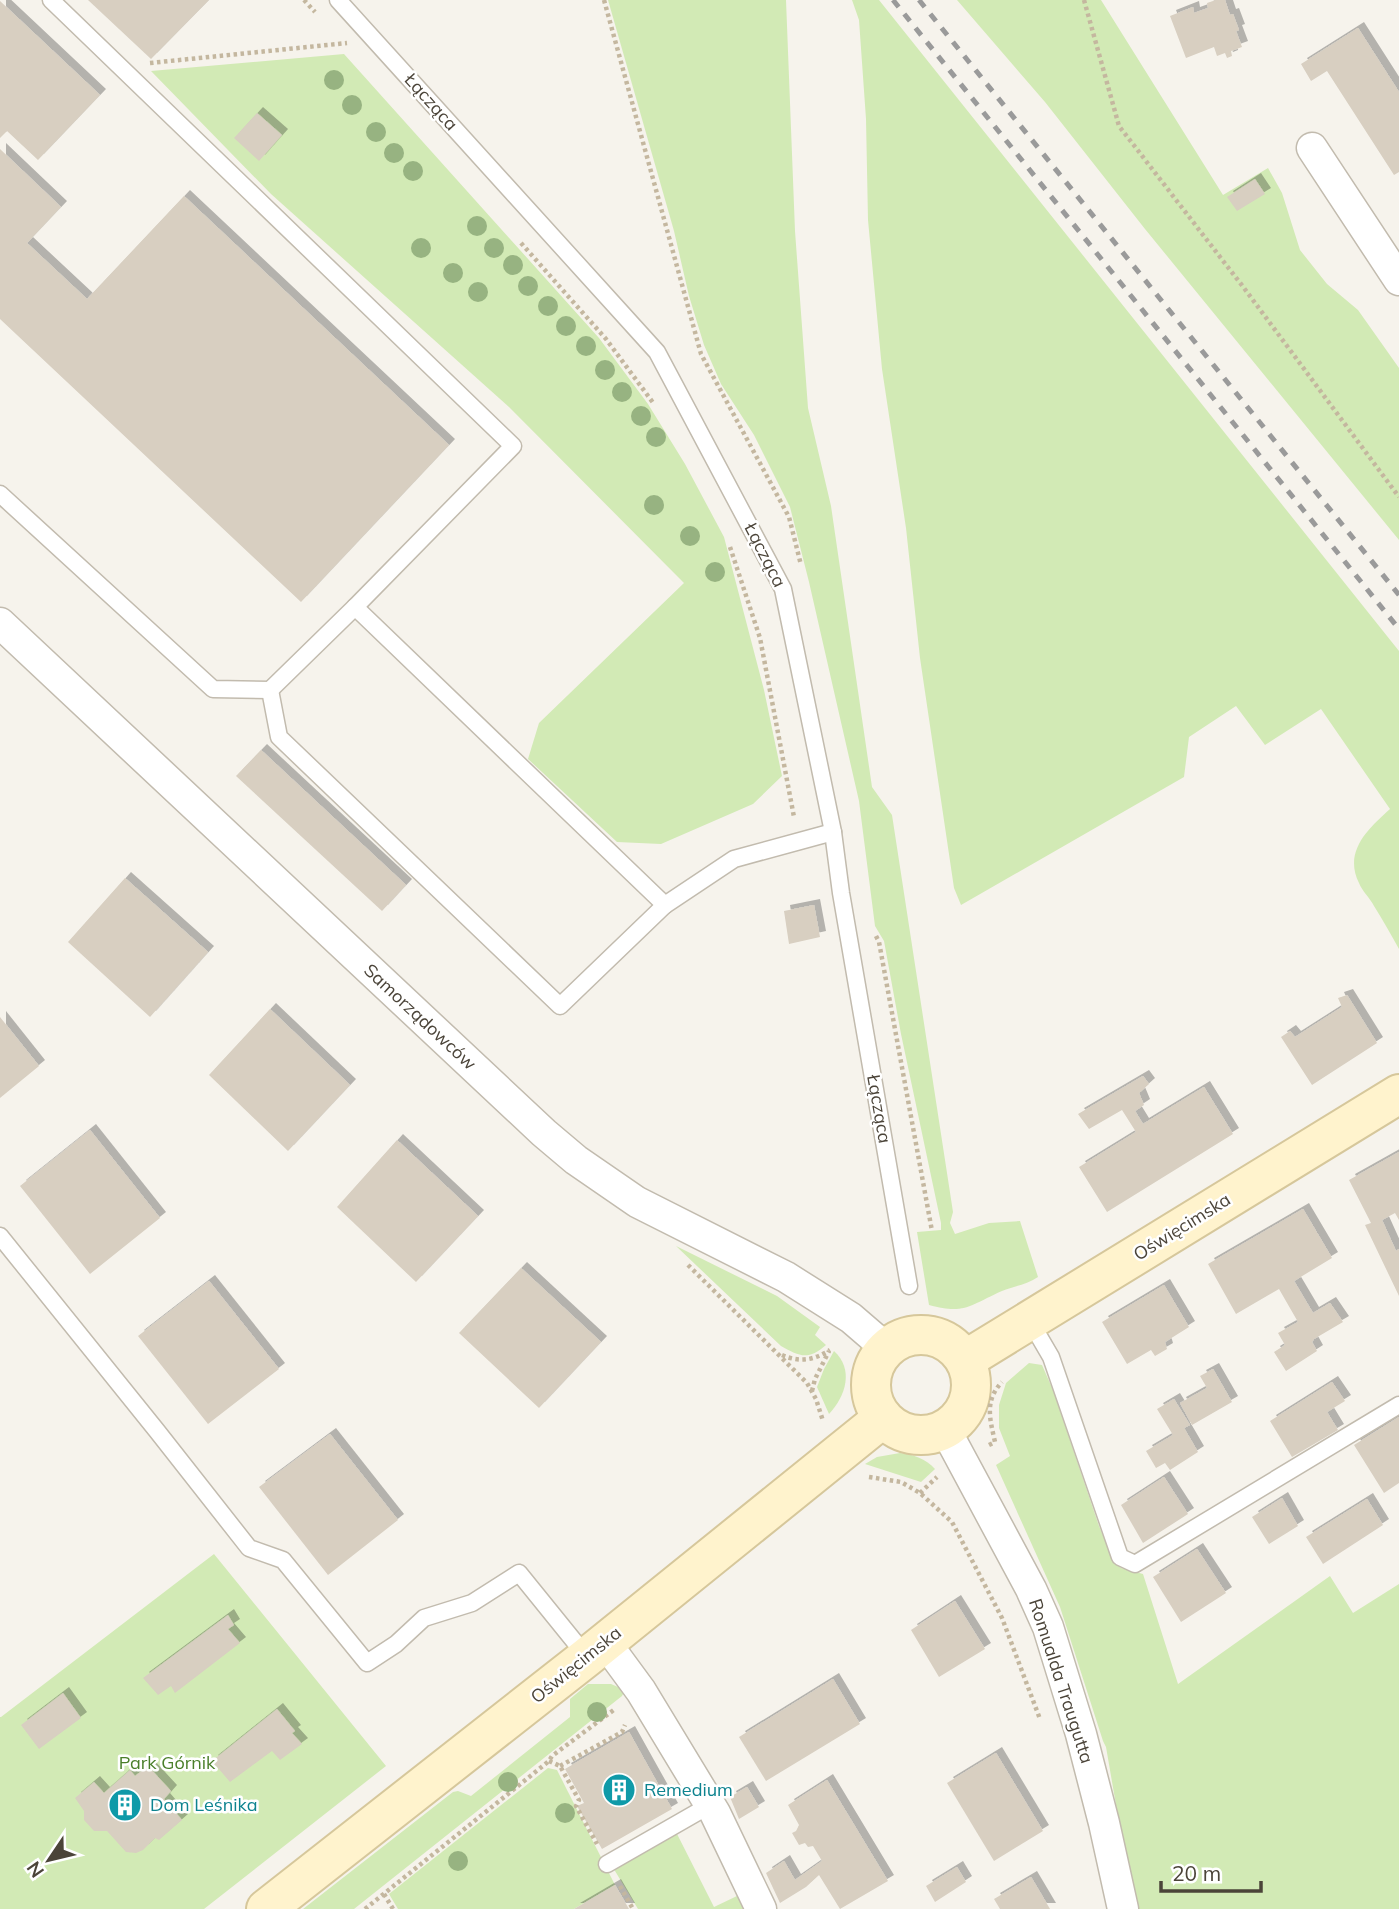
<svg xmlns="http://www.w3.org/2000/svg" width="1399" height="1909" viewBox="0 0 1399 1909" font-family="Mulish,sans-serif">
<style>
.green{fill:#d2eab5}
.building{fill:#d8cfc1;filter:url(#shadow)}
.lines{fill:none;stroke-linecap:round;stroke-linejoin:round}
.lane-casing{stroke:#c2bbae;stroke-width:19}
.street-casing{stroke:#c2bbae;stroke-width:33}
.secondary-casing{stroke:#d6c79b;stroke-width:42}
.path{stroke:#c4b79f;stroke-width:4.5;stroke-dasharray:3.5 3.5;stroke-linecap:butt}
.lane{stroke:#fff;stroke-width:16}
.street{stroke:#fff;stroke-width:30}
.secondary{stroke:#fff3cd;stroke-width:38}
.rail{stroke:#9a9a9a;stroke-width:5;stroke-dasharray:9 9;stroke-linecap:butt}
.tree{fill:#97b381}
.labels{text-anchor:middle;stroke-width:5;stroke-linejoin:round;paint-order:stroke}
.street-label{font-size:18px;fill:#4b4439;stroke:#fff}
.park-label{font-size:18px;fill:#4a7f2a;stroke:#fff}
.culture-label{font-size:18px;fill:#0d838f;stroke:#fff;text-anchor:start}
</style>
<defs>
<filter id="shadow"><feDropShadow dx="6" dy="-6" stdDeviation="0" flood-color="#0004"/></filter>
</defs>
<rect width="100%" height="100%" fill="#f6f3ec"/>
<g class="green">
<path d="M608,0H786L795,231L808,408L831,506L872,787L892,815L953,1212L950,1223L955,1234L989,1223L1020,1221L1038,1277C1026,1285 1014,1286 1002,1291C970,1305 965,1315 929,1305L917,1232L941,1230V1223L901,1034L884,941L875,926L859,801L809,582L790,507L754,435L721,384L704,345L689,296L674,231Z"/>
<path d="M852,0H879L1399,651V949C1391,935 1383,920 1374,906C1370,898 1362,891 1359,883C1343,851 1369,828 1390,809L1321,709L1265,745L1236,706L1189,737L1184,777L961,905L954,888L920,658L906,528L882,369L868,220L866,119L859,20Z"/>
<path d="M957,0H1101L1223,195L1268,168L1282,193L1300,250L1327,284L1358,310L1399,368V540L1145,229L1045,102Z"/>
<path d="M344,54L599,338L648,404L685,464L724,537L764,690L782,776L753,804L661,844L617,842L528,759L539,723L684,583L509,407L271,194L151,71Z"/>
<path d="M676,1246L777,1296L820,1327L815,1335L826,1345C808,1361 799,1356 781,1346Z"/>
<path d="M834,1351C854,1369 846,1396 829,1414L817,1387L824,1369Z"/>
<path d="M1029,1363L1042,1365L1053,1390L1099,1526L1113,1559L1121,1568L1143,1574L1178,1684L1330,1576L1353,1613L1399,1584V1909H1134L1106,1747L1103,1741L1060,1607L996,1465L1010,1456L999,1428V1405L1006,1383Z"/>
<path d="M900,1453C914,1455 925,1458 935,1469L921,1482L865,1464L877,1457Z"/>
<path d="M214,1554L386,1766L204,1909H0V1717H1Z"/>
<path d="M588,1684H611L625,1690L622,1696L354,1909H303L453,1792L458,1791L471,1796L570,1717V1699Z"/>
<path d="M548,1768L557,1770L615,1885L574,1909H398L389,1894Z"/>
<path d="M675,1830L714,1907L737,1896L744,1909H638L612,1866Z"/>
</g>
<g class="building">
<path d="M88,0H209L151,59Z"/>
<path d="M1216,0H1225L1230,15L1233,14L1239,30L1236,31L1242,47L1231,51L1232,56L1227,58L1225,53L1217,56L1214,47L1186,58L1170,16L1193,7L1194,13L1208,8L1207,3Z"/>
<path d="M0,1L100,95L38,160L7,131L0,138Z"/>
<path d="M1358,28L1399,92V172L1394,175L1327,71L1311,81L1301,64Z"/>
<path d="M257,113L282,135L259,161L234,138Z"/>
<path d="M0,149L61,207L27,243L87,299L184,196L449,445L301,602L0,319Z"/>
<path d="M1255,179L1265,194L1237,211L1227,197Z"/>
<path d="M261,750L406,885L382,911L236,776Z"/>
<path d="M125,878L208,952L150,1017L68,942Z"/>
<path d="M814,905L820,937L789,944L784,911Z"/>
<path d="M1347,995L1377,1043L1312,1085L1281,1037L1290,1031L1295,1037L1342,1007L1338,998Z"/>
<path d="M270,1009L350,1085L288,1151L209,1075Z"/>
<path d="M0,1017L39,1066L0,1098Z"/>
<path d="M1143,1076L1149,1084L1139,1093L1144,1105L1135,1111L1143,1124L1204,1087L1233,1134L1107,1212L1079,1167L1136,1132L1122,1110L1089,1129L1078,1114Z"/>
<path d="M90,1130L160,1218L90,1274L20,1186Z"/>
<path d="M397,1140L478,1216L416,1282L337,1207Z"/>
<path d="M1399,1152V1220L1395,1213L1382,1220L1396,1251L1399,1249V1296L1365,1225L1371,1223L1349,1180Z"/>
<path d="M1303,1209L1332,1258L1294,1281L1313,1313L1330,1303L1343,1322L1314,1339L1312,1342L1317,1351L1286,1371L1274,1352L1285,1345L1278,1333L1298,1322L1279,1289L1236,1314L1208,1264Z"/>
<path d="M521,1268L601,1342L539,1408L459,1333Z"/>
<path d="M209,1281L279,1369L208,1424L138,1336Z"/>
<path d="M1164,1285L1189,1327L1165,1342L1167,1349L1155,1356L1151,1350L1127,1364L1102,1322Z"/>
<path d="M1213,1369L1232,1402L1192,1425L1180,1403L1207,1388L1200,1376Z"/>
<path d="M1332,1382L1345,1401L1327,1412L1338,1430L1292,1457L1270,1421Z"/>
<path d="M1174,1399L1190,1425L1184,1428L1198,1452L1170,1470L1165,1463L1156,1468L1146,1451L1173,1435L1157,1409Z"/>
<path d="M1399,1417V1483L1384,1493L1354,1445Z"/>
<path d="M330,1434L398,1520L328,1575L259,1487Z"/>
<path d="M1164,1477L1188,1514L1143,1543L1121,1505Z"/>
<path d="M1282,1498L1298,1526L1269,1544L1252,1517Z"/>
<path d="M1367,1499L1383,1525L1323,1564L1306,1537Z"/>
<path d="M1197,1549L1226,1593L1181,1622L1153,1577Z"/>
<path d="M955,1601L985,1649L939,1677L911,1630Z"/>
<path d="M228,1615L234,1625L228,1629L240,1643L175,1693L171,1686L158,1695L143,1678Z"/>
<path d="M833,1679L860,1724L766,1781L739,1737Z"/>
<path d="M63,1693L81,1718L39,1749L21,1725Z"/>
<path d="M277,1709L295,1731L292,1733L302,1744L280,1760L272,1751L230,1782L212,1761Z"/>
<path d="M629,1732L672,1809L602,1849L577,1806L584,1803L565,1769Z"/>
<path d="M996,1753L1043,1831L994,1861L947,1783Z"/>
<path d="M148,1766L171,1791L164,1799L182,1820L159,1840L155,1838L143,1850L136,1853L126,1852L107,1831H94L84,1820V1811L75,1798L94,1782L104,1793L130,1770L135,1776Z"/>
<path d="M827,1780L888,1881L840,1909L819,1875L806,1887L780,1903L766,1873L784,1861L795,1880L822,1861L813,1846L808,1847L805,1843L799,1845L792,1833L796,1831L799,1825L788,1805Z"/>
<path d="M747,1787L759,1807L739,1819L730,1797Z"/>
<path d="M957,1867L966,1882L935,1902L926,1886Z"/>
<path d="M1031,1877L1050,1909H1000L994,1899Z"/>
<path d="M615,1885L629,1909H574Z"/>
</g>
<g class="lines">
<defs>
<g id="lane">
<path d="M51,0L513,446L355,607"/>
<path d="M338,0L657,352L783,589L833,832L841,893L909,1286"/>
<path d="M0,494L213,689L270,690L355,607L665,905L734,859L833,832"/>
<path d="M270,690L279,737L560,1006L665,905"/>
<path d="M0,1236L157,1431L249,1548L283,1560L367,1663L396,1644L424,1618L472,1603L519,1573L587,1657"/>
<path d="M1030,1321L1051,1357L1120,1557L1135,1564L1399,1405"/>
<path d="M607,1864L710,1805"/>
</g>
<g id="street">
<path d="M1312,148L1399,280"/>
<path d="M0,623L544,1133L576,1160L637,1202L786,1277L851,1318L887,1349"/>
<path d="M945,1429L1031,1589L1048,1627L1081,1734L1104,1823L1123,1909"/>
<path d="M605,1642L641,1691L715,1813L761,1909"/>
</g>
<g id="secondary">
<circle cx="921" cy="1385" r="50"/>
<path d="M965,1360L1399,1094"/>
<path d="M266,1909L587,1657L883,1418"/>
</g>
</defs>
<use href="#lane" class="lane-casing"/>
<use href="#street" class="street-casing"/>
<use href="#secondary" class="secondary-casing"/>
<g class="path">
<path d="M304,0L315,12"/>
<path d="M604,0L701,354L789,517L801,565"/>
<path d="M1084,0L1119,126L1244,288L1399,497"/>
<path d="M150,63L347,43"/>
<path d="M521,243L606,339L654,404"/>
<path d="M730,547L760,638L794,817"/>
<path d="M876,936L879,942L932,1231"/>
<path d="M688,1265L807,1383L816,1399L823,1421"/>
<path d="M782,1355C800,1363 814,1360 830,1350"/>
<path d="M812,1391L815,1379L829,1351"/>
<path d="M989,1445L995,1442C990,1419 984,1401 1002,1382"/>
<path d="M869,1477L901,1482L920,1493L952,1522L1002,1618L1040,1719"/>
<path d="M920,1493L937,1477"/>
<path d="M549,1761L560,1766L579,1800L576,1806L597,1844"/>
<path d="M560,1766L622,1732L625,1725"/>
<path d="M620,1886L633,1909"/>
<path d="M384,1894L393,1909"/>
<path d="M365,1909L549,1761L552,1756L615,1709"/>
</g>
<use href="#lane" class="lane"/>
<use href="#street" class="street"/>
<use href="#secondary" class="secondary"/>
<g class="rail">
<path d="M893,0L1399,629"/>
<path d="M919,0L1399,595"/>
</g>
</g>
<g class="tree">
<circle cx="334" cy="80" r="10"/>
<circle cx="352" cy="105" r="10"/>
<circle cx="376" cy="132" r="10"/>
<circle cx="394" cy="153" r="10"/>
<circle cx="413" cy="171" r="10"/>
<circle cx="477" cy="226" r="10"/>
<circle cx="421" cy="248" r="10"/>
<circle cx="494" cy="248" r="10"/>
<circle cx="513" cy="265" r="10"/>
<circle cx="453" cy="273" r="10"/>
<circle cx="528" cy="286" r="10"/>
<circle cx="478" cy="292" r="10"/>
<circle cx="548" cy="306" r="10"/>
<circle cx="566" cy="326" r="10"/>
<circle cx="586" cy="346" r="10"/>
<circle cx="605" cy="370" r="10"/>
<circle cx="622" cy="392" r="10"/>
<circle cx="641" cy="416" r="10"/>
<circle cx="656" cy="437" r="10"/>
<circle cx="654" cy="505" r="10"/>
<circle cx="690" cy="536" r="10"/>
<circle cx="715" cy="572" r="10"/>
<circle cx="597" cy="1712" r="10"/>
<circle cx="508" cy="1782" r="10"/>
<circle cx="565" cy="1813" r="10"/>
<circle cx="458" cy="1861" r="10"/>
</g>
<defs>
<symbol id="building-disc" viewBox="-11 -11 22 22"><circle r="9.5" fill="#0f9aa8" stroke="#fff"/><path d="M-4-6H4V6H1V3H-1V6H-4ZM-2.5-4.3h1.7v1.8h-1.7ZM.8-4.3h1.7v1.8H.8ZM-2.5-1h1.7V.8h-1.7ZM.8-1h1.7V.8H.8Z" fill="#fff"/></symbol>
</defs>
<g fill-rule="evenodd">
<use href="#building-disc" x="600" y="1771" width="38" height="38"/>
<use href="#building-disc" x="106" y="1786" width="38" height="38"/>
</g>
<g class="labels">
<g class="street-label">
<text transform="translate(431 102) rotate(48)" y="6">Łącząca</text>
<text transform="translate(765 555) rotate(63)" y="6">Łącząca</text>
<text transform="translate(420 1017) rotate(43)" y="6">Samorządowców</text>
<text transform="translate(879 1109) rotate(80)" y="6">Łącząca</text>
<text transform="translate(1182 1227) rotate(-32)" y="6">Oświęcimska</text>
<text transform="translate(576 1665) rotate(-39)" y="6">Oświęcimska</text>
<text transform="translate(1061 1681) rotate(72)" y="6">Romualda Traugutta</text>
</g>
<g class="park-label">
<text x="167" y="1769">Park Górnik</text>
</g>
<g class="culture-label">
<text x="644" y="1796">Remedium</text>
<text x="150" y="1811">Dom Leśnika</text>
</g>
</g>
<g transform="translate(49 1860) rotate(235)" stroke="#ffffff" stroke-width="5" paint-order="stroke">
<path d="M0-5L12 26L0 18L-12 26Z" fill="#4b4439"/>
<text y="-10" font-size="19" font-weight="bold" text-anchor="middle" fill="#4b4439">N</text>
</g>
<path d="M1161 1881v10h100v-10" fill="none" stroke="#4b4439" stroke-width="3.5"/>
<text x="1172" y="1881" font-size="21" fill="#4b4439" stroke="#ffffff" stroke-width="5" paint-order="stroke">20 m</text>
</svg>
